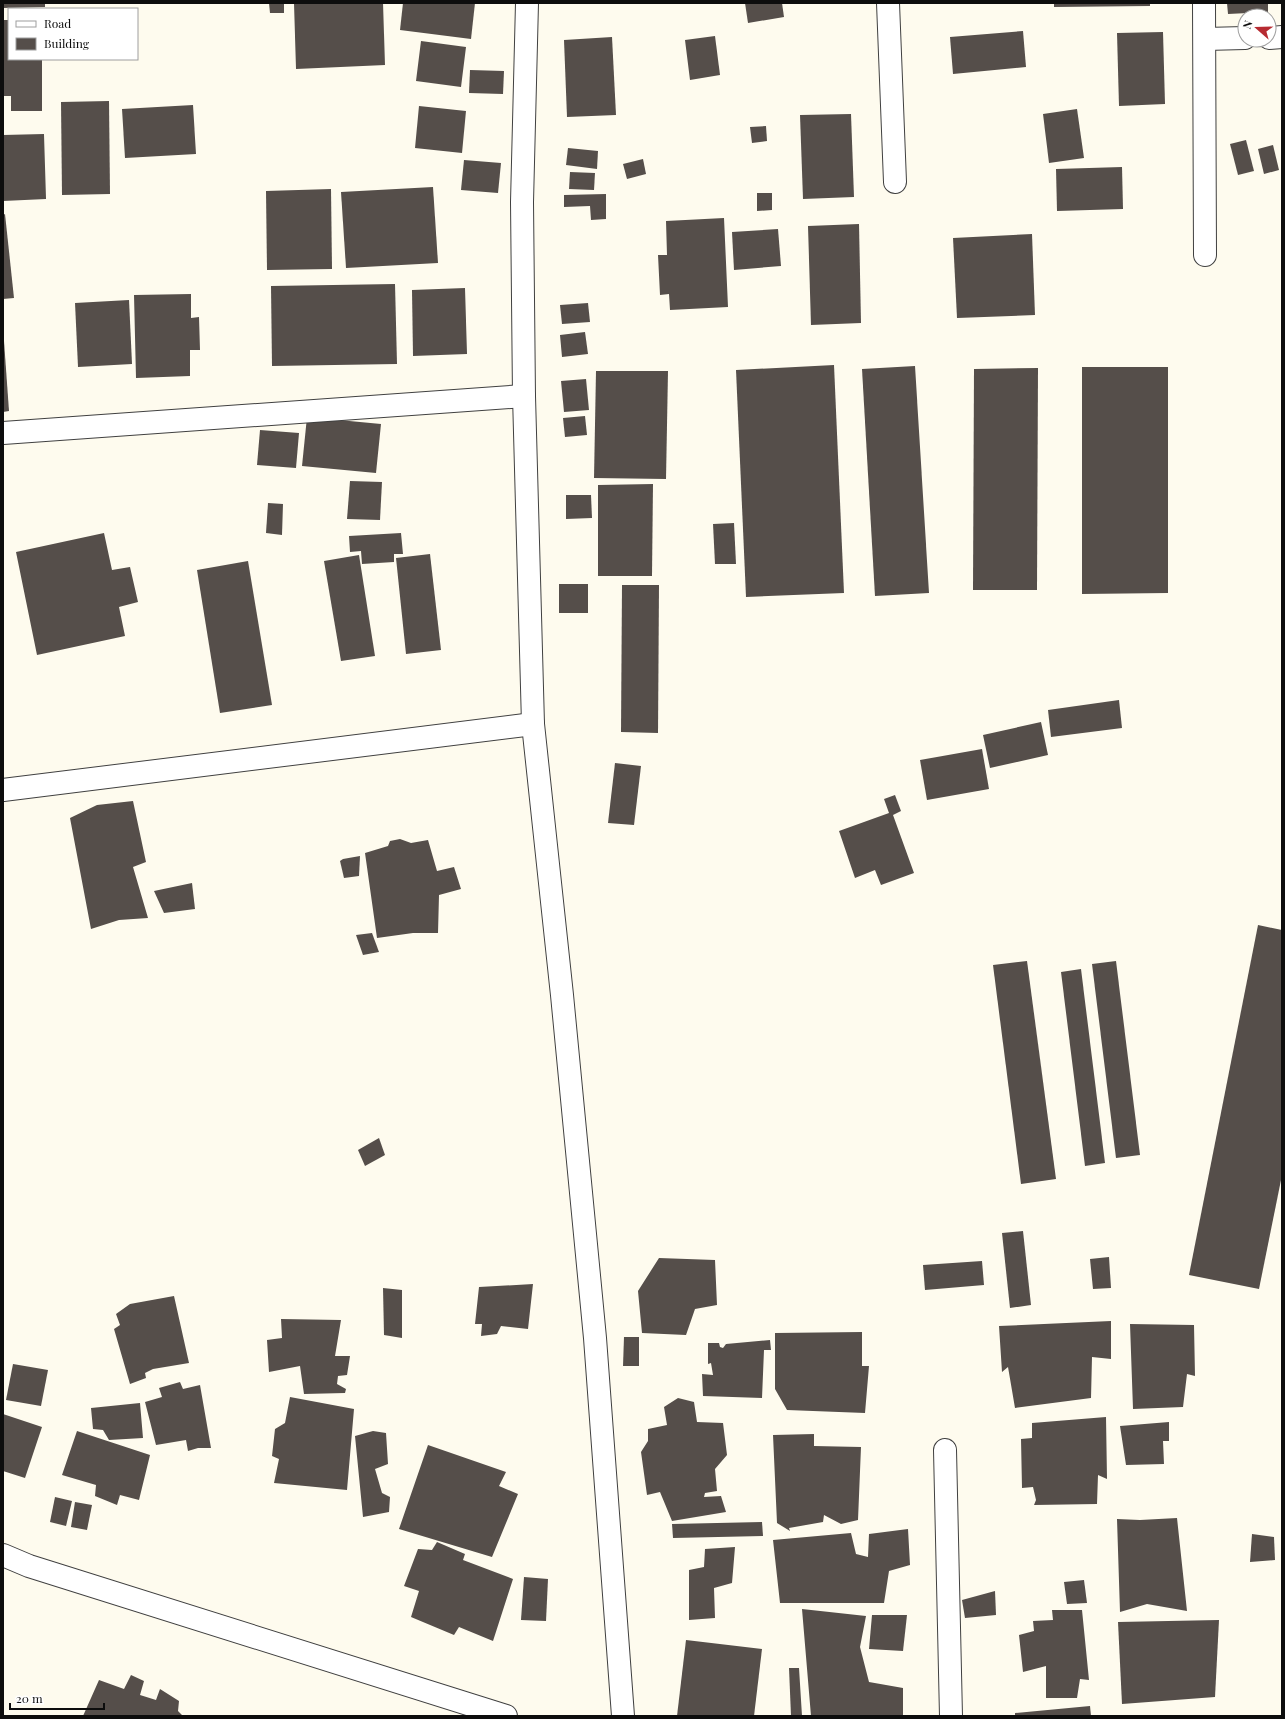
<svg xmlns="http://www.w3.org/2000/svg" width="1285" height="1719" viewBox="0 0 1285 1719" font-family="'Playfair Display',serif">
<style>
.building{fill:#554e4a}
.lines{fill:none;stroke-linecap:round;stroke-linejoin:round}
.minor-casing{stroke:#404040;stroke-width:24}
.minor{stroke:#fff;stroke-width:22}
</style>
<rect width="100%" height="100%" fill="#fefbee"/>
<g class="building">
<path d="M3,3H45V7L3,8Z"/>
<path d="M269,3H284V13H270Z"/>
<path d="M294,3H383L385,65L296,69Z"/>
<path d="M403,3H475L471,39L400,30Z"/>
<path d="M745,3H782L784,17L748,23Z"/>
<path d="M1054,3H1150V6L1054,7Z"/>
<path d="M1227,3H1268V12L1228,14Z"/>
<path d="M3,20H9V59H42V111H11V96H3Z"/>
<path d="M1023,31L1026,67L953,74L950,37Z"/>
<path d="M1163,32L1165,104L1119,106L1117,33Z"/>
<path d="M715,36L720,75L690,80L685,40Z"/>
<path d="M612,37L616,115L567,117L564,40Z"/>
<path d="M421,41L466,47L461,87L416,81Z"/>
<path d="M470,70L504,71L503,94L469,93Z"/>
<path d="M109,101L110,194L62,195L61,102Z"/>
<path d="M193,105L196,154L125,158L122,109Z"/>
<path d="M419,106L466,111L462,153L415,148Z"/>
<path d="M1077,109L1084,158L1049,163L1043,114Z"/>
<path d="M851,114L854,197L803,199L800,115Z"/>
<path d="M766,126L767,141L752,143L750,127Z"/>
<path d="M44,134L46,199L3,201V135Z"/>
<path d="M1246,140L1254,171L1238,175L1230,144Z"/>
<path d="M1273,145L1279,170L1264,174L1258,149Z"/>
<path d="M568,148L598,151L597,169L566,165Z"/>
<path d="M643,159L646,174L627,179L623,164Z"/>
<path d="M464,160L501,163L498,193L461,190Z"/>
<path d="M1122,167L1123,209L1057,211L1056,169Z"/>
<path d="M570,172L595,173L594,190L569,189Z"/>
<path d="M433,187L438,263L346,268L341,192Z"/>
<path d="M331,189L332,269L267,270L266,191Z"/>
<path d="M757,193H772V210L757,211Z"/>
<path d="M606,194V219L591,220L590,206L564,207V195Z"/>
<path d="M5,214L14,298L3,299V215Z"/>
<path d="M724,218L728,307L670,310L669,294L660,295L658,255H667L666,221Z"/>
<path d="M859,224L861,323L811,325L808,226Z"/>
<path d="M778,229L781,266L734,270L732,232Z"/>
<path d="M1032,234L1035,315L957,318L953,238Z"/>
<path d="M395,284L397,364L272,366L271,286Z"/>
<path d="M465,288L467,354L413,356L412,290Z"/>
<path d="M191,294V318L199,317L200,350H190V376L136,378L134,295Z"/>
<path d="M129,300L132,364L78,367L75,303Z"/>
<path d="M588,303L590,322L562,324L560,305Z"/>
<path d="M3,327L9,411L3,412Z"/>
<path d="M585,332L588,354L562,357L560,335Z"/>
<path d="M834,365L844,593L746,597L736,370Z"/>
<path d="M915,366L929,593L875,596L862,369Z"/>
<path d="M1082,367H1168V593L1082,594Z"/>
<path d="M1038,368L1037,590H973L974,369Z"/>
<path d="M596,371H668L666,479L594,478Z"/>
<path d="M586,379L589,410L564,412L561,381Z"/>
<path d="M585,416L587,435L565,437L563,418Z"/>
<path d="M307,417L381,424L376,473L302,466Z"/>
<path d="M260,430L299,433L296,468L257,465Z"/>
<path d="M350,481L382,482L380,520L347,519Z"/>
<path d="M653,484L652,576H598V485Z"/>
<path d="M566,495H591L592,518L566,519Z"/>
<path d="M268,503L283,504L282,535L266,533Z"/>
<path d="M734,523L736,564H715L713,524Z"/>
<path d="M104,533L112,570L130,567L138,602L119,607L125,636L37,655L16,552Z"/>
<path d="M401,533L403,554H394V562L362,564L361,551L350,552L349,536Z"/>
<path d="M430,554L441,650L406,654L396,558Z"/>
<path d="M359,555L375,656L341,661L324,561Z"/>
<path d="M248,561L272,705L220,713L197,570Z"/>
<rect x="559" y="584" width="29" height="29"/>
<path d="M622,585H659L658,733L621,732Z"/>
<path d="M1119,700L1122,728L1051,737L1048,710Z"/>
<path d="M1041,722L1048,755L990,768L983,735Z"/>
<path d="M982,749L989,789L927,800L920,760Z"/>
<path d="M615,763L641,766L634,825L608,823Z"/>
<path d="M895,795L901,811L893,815L914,873L881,885L875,870L855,878L839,831L889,813L884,799Z"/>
<path d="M133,801L146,862L133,867L148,918L119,920L91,929L70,818L97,805Z"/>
<path d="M400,839L411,843L428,840L437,871L454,867L461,889L439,895L438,933H413L377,938L365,853L388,846L390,841Z"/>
<path d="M360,856L359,876L344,878L340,861L343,859Z"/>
<path d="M192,883L195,909L164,913L154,891Z"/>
<path d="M1258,925L1282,930V1175L1259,1289L1189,1275Z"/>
<path d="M372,933L379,952L363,955L356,935Z"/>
<path d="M1027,961L1056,1179L1021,1184L993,965Z"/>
<path d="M1116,961L1140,1155L1116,1158L1092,964Z"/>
<path d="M1081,969L1105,1163L1085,1166L1061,972Z"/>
<path d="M379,1138L385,1155L365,1166L358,1150Z"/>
<path d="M1023,1231L1031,1305L1010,1308L1002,1233Z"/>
<path d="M1109,1257L1111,1288L1093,1289L1090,1259Z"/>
<path d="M659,1258L715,1260L717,1305L695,1309L686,1335L642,1333L638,1291Z"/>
<path d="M982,1261L984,1285L925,1290L923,1265Z"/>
<path d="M533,1284L528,1329L501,1326L497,1334L481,1336L482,1324H475L479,1287Z"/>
<path d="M383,1288L402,1290V1338L384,1335Z"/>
<path d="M174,1296L189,1363L153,1369L145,1373L146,1378L130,1384L114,1329L120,1325L116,1314L130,1304Z"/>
<path d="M281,1319L341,1320L335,1356H350L347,1375L338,1376L337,1384L346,1389L345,1393L304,1394L300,1366L269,1372L267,1340L282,1338Z"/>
<path d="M1111,1321V1359L1092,1357L1091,1398L1015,1408L1008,1367L1002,1372L999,1326Z"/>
<path d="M1130,1324L1194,1325L1195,1376L1187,1374L1183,1407L1133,1409Z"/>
<path d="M862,1332V1366H869L865,1413L787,1410L775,1389V1333Z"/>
<path d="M624,1337H639V1366H623Z"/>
<path d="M770,1340L771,1350H764L762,1398L703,1396L702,1374L713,1375L711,1363L708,1364V1343H719L720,1347L723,1348L726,1344Z"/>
<path d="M13,1364L48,1370L41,1406L6,1400Z"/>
<path d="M180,1382L183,1389L200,1385L211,1448H198L188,1451L186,1440L156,1445L145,1402L162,1397L159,1388Z"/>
<path d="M290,1397L354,1409L347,1490L274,1483L279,1459L272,1456L275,1429L285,1423Z"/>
<path d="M678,1398L694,1402L697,1422L723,1423L727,1455L715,1469L717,1491L705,1493L704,1497L721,1496L726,1512L672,1521L660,1492L647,1495L641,1452L648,1441V1429L667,1425L664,1407Z"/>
<path d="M140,1403L143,1438L109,1440L103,1430L93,1429L91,1408Z"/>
<path d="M3,1414L42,1427L25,1478L3,1471Z"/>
<path d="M1106,1417L1107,1479L1098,1475L1097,1504L1034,1505L1036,1500L1033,1487L1022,1488L1021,1439L1032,1438V1423Z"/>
<path d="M1169,1422V1441H1163L1164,1464L1126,1465L1120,1426Z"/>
<path d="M77,1431L150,1455L139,1500L120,1495L117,1505L95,1496L96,1485L62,1475Z"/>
<path d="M373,1431L386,1433L388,1464L375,1469L382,1493L390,1497L389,1512L363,1517L355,1436Z"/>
<path d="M814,1434V1446L861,1447L858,1520L841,1524L824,1515L823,1522L789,1528L790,1531L777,1523L773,1435Z"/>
<path d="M428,1445L506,1472L499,1486L518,1494L492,1557L399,1529Z"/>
<path d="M55,1497L72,1501L66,1526L50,1522Z"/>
<path d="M75,1502L92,1505L87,1530L71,1527Z"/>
<path d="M1177,1518L1187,1611L1147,1604L1120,1612L1117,1519L1140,1520Z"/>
<path d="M762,1522L763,1536L673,1538L672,1524Z"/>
<path d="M908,1529L910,1565L889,1571L884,1603H780L773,1540L851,1533L856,1554L868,1557L869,1534Z"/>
<path d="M1252,1534L1274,1537L1275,1560L1250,1562Z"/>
<path d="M437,1542L465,1554L463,1560L513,1579L493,1641L459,1627L454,1635L411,1617L419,1591L404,1586L418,1549L432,1550Z"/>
<path d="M735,1547L732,1583L714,1588L715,1618L689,1620V1570L704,1567L705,1549Z"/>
<path d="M524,1577L548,1579L546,1621L521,1620Z"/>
<path d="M1084,1580L1087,1603L1067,1604L1064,1582Z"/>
<path d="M995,1591L996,1615L965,1618L962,1600Z"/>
<path d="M802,1609L866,1616L860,1647L869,1682L903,1688V1716H811Z"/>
<path d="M1052,1610H1082L1089,1680L1080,1679L1077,1698H1046V1666L1023,1672L1019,1635L1034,1631L1033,1621L1053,1620Z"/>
<path d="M872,1615H907L903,1651L869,1649Z"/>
<path d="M1219,1620L1215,1697L1122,1704L1118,1622Z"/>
<path d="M686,1640L762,1649L754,1716H677Z"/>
<path d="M789,1668H799L802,1716H791Z"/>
<path d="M131,1675L144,1681L140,1695L156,1700L160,1689L179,1701L178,1711L183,1716H83L99,1680L124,1689Z"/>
<path d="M1090,1706L1091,1716H1015V1713Z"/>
</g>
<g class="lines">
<defs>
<g id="minor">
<path d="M527,3L522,202L524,396L533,724L562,995L595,1338L623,1716"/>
<path d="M888,3L895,182"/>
<path d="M1204,3L1205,255"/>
<path d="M1269,38L1282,37"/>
<path d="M1205,39L1245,38"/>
<path d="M3,433L524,396"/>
<path d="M3,790L533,724"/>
<path d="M945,1450L951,1716"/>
<path d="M3,1555L29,1566L506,1716"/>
</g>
</defs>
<use href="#minor" class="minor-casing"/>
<use href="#minor" class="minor"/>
</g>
<rect width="1285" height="1719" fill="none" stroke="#0d0d0d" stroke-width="8"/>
<rect x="8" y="8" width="130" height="52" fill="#ffffff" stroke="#9e9e9e"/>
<rect x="16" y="21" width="20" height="6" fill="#ffffff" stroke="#9e9e9e"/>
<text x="44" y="28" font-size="12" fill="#0d0d0d">Road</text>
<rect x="16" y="38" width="20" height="12" fill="#554e4a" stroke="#9e9e9e"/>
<text x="44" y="48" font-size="12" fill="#0d0d0d">Building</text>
<g transform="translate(1257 28) rotate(290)"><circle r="19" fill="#ffffff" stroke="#9e9e9e"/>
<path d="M0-3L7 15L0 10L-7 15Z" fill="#b72b32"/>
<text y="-6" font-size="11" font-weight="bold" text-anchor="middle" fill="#0d0d0d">N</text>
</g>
<path d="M10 1703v6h94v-6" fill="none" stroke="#0d0d0d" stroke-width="2"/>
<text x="16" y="1703" font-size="12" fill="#0d0d0d" stroke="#ffffff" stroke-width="3" paint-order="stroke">20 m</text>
</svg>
